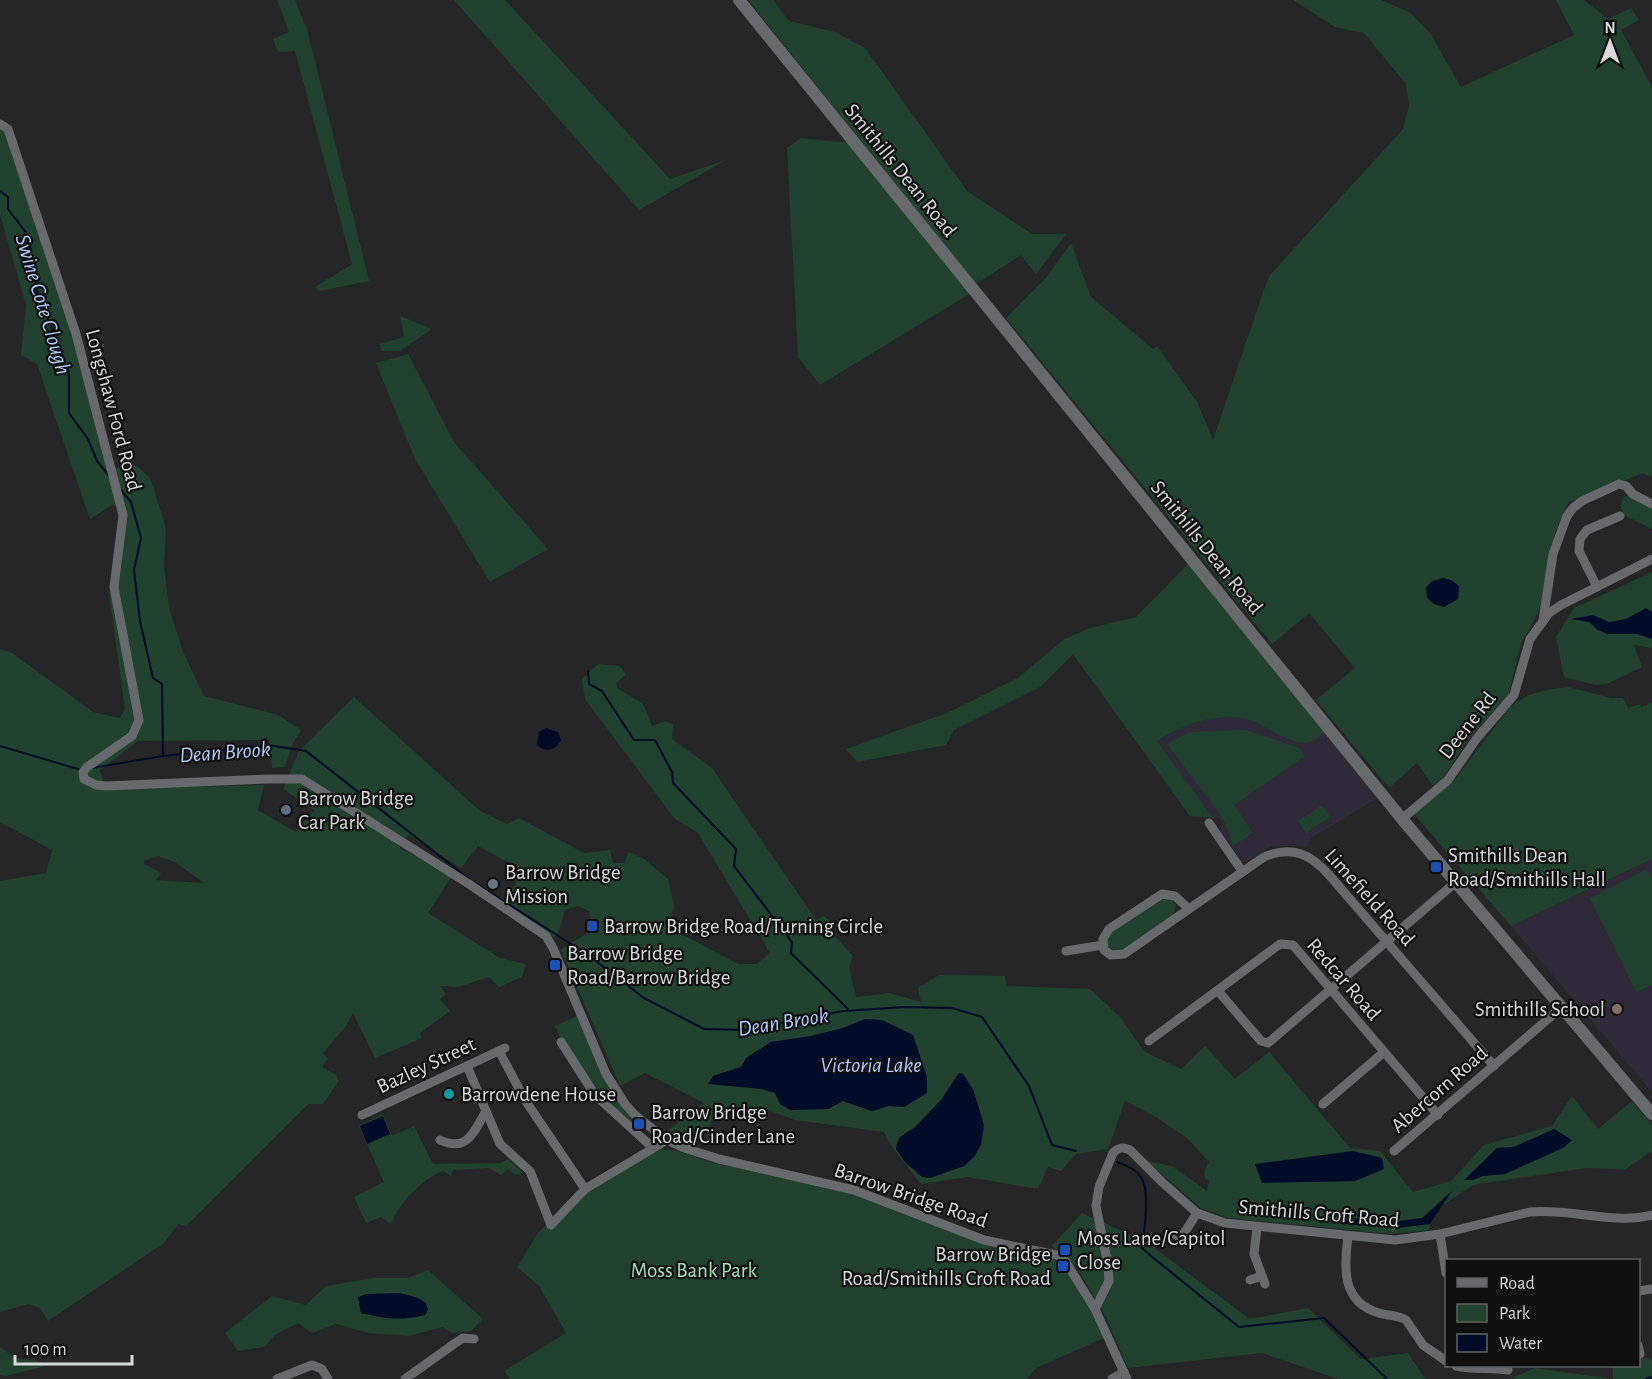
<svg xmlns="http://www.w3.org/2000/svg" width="1652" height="1379" viewBox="0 0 1652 1379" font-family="'Alegreya Sans',sans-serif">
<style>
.education{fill:#312a3a}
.green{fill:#21422e;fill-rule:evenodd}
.water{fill:#010c29}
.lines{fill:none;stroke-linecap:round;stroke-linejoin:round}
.stream{stroke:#010c29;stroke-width:2}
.street{stroke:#68696c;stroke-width:9}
.secondary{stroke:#68696c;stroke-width:12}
.service-dot{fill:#5c6f8a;stroke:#0f0f10;stroke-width:2}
.transit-dot{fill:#1a4fb4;stroke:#0f0f10;stroke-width:2}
.worship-dot{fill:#6b7280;stroke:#0f0f10;stroke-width:2}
.education-dot{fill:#8d6e63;stroke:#0f0f10;stroke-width:2}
.culture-dot{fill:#0f9aa8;stroke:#0f0f10;stroke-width:2}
.labels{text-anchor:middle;stroke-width:4.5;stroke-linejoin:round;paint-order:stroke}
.street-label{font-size:21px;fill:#d8d9da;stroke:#0f0f10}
.poi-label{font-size:21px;fill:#d8d9da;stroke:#0f0f10;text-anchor:start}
.park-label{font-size:21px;fill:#9ee3b7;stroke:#0f0f10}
.water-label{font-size:22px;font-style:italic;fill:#b0ccfd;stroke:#0f0f10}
</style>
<rect width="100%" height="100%" fill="#262628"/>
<g class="education">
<path d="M1230,717L1244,718L1262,724L1294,742L1324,731L1378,798L1311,838L1306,848L1301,846H1271L1246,862H1241L1220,830L1223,824L1219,817L1213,818L1207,812L1157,741L1186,725L1212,718Z"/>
<path d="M1652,859V1092L1511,926Z"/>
</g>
<g class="green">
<path d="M277,0H295L308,33L369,281L319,291L315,287L352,264L295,51L278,52L273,39L289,32Z"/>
<path d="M454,0H505L670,179L726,160L639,210Z"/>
<path d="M748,0H773L789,21L835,32L865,48L967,191L1032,234H1066L1036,274L1021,255L976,284Z"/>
<path d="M1293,0H1381L1409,12L1430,33L1461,87L1574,35L1556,0H1584L1608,19L1631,8L1639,20L1621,30L1652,87V477L1642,473L1624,481H1618L1577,500L1569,501L1555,533L1538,614L1521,643L1509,694L1470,737L1444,776L1433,786L1417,763L1389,788L1316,700L1355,668L1309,613L1272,644L1006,318L1046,278L1071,243L1091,297L1153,349L1157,346L1197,402L1213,440L1263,292L1270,275L1403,129L1409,106L1406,84L1364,33L1335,27Z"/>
<path d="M0,128L5,131L73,337L107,469L137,466L150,478L166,528L164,565L169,608L183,652L204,696L278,715L301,730L292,745L285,767L272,768L269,740L138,741L100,770L105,789L264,785L258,810L296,832L314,810L283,789L299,751L354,697L480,811L507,824L519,818L584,853L610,850L613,863H624L629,852L644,859L668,879L674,906L668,927L738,964H757L770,953L698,833L675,819L585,699L582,679L598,664L620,666L626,675L616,683L617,688L643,704L652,726L665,721L673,724L672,739L712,768L816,920L823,916L834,923L833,934L853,956L849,968L856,997L889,993L921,1002L918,988L939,975L1005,976L1007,986L1090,989L1119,1016L1145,1052L1181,1069L1205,1046L1235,1079L1269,1052L1350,1148L1380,1151L1413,1192L1451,1181L1484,1145L1552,1126L1572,1096L1598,1129L1632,1101L1652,1125V1151L1626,1169L1586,1168L1473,1185L1443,1205L1430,1224L1429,1230L1391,1234L1228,1218L1202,1209L1147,1161L1172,1166L1207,1191L1209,1181L1205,1178L1204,1171L1209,1162L1188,1139L1156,1117L1125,1101L1108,1149L1076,1154L1061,1171L1048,1167L1038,1189L968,1177L921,1184L890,1144L884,1132L795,1120L763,1108L716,1107L709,1128L690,1141L667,1131L704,1103L645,1073L620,1086L561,950C572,940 579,940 590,931L592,922L589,911L578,906L565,910L560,928L555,938L502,902L515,885L518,871L511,864L478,846L461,868L408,835L400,848L452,876L428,913L500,958L526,964L522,977L499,987L489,977L458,987L440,986L446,994L440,999L450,1011L420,1033L422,1038L375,1058L353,1013L346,1026L323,1053L328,1059L322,1067L336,1075L339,1081L323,1104H308L186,1226L178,1224L164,1243L48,1321L40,1308L29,1304L0,1312V881L46,873L52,850L0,822V649L12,653L93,712L120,718L125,709L109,593L125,522L114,504L90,519L37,364L21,355L26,305L0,215ZM158,856L175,862L204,883L156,880L161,873L144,864V861ZM865,1019L898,1028L913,1035L927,1077L904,1107L888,1106L872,1111L843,1101L828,1109L780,1104L775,1093L713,1076L741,1067L771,1042L811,1036L843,1028ZM956,1075L979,1106L915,1127L942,1099ZM1554,1129L1505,1174L1482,1176L1497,1148L1514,1147Z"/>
<path d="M801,138L850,143L971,293L820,385L798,357L787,148Z"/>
<path d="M400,316L432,329L400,351H381L380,344L404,337Z"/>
<path d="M408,354L454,442L548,549L490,582L415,459L376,363Z"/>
<path d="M1628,496L1633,497L1652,508V529L1624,515L1620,505L1624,497Z"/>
<path d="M1189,563L1324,731C1321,734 1317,738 1314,740C1295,752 1262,720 1241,718C1210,714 1183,725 1157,741L1213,818L1190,816L1073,654L1040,687L954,730L946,745L857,762L846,749L947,713L1018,678L1063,640L1090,628L1136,617Z"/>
<path d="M1652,572V648L1634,645L1642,667L1607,684L1596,685L1564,677L1556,637L1574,608Z"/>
<path d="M1568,687L1611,698H1623L1628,708L1640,704L1641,707L1652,703V859L1511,926L1414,814L1455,779L1511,706L1529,695L1546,690Z"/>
<path d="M1245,730L1300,748L1304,757L1234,805L1253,833L1233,846L1223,818L1167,744L1189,732Z"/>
<path d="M1322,805L1330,817L1306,833L1298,821Z"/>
<path d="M1647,869L1652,879V985L1636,992L1590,898Z"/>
<path d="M1170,897L1176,905L1173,915L1122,950L1115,952L1109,949L1107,943L1110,934L1162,898Z"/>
<path d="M577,1016L612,1091L638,1128L601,1096L561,1039L555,1026Z"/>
<path d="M383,1114L392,1136L414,1126L433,1164L501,1163L508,1159L523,1173L515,1175L508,1169L501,1175L489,1168L453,1170L451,1176L443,1171C421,1180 400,1202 391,1224L381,1217L366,1223L354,1197L384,1182L359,1126Z"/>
<path d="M660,1145L664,1150H674L710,1162L852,1193L984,1240L1057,1255L1095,1309L1104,1338L1036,1368L1027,1379H510L504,1371L566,1333L539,1286L517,1267L538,1233L546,1225L554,1227L585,1189Z"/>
<path d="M1082,1213L1146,1242L1250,1319L1308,1308L1361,1359L1408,1353L1425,1379H1338L1262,1353L1128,1368L1107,1319L1076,1266L1052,1246Z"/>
<path d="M428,1270L483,1319L471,1331L452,1333L443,1327L409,1336L369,1333L336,1324L312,1333L298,1323L275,1335L264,1347L238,1351L225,1333L272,1296L306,1305L326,1286L373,1278H408Z"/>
<path d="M0,1347L15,1358L37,1361L49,1365L6,1376L0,1375Z"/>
<path d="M1639,1358H1649L1652,1362V1379H1510L1535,1368L1613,1379V1366H1638Z"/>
</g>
<g class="water">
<path d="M1443,578L1451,580L1459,586L1458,599L1444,607L1434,604L1427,598L1426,588L1432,581Z"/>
<path d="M1646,608L1652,612V639L1637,634H1608L1598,630L1589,622L1571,619L1593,615L1609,622L1626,619Z"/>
<path d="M546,728L558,732L561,740C555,750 547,754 537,745L539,732Z"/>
<path d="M865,1019L882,1020L913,1035L927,1077V1093L904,1107L888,1106L872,1111L843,1101L828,1109L790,1110L780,1104L775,1093L762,1089L708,1084L713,1076L741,1067L746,1058L771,1042L811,1036L843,1028Z"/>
<path d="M959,1073L963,1074L973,1089L984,1125L981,1145L974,1157L964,1166L930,1178L922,1177L905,1162L896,1149L897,1143L900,1137L915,1127L942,1099Z"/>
<path d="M383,1116L390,1134L367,1144L360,1126Z"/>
<path d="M1554,1129L1572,1140L1563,1148L1505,1174L1483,1176L1473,1180H1464L1497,1148L1514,1147Z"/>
<path d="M1353,1151L1382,1158L1384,1169L1355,1181L1262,1183L1255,1164Z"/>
<path d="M1452,1191L1430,1224L1398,1228L1343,1224L1344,1217L1391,1222L1422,1218Z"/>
<path d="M400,1293L418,1298L426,1303L428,1310L425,1315C400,1321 385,1319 361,1313L358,1297L366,1294Z"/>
</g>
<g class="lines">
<g class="stream">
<path d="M0,191L8,197V209L28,235L37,291L69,373V413L88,439L97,461L110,477"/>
<path d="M121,490L131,502L141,538L134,570L140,621L153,678L162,684L163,754"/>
<path d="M588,671L589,684L602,691L634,740H655L672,772L673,783L736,849L734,866L792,942L791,953L848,1009"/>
<path d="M0,746L81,770"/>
<path d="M92,768L163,756L268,745L306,751L469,879"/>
<path d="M474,882L588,955L644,998L704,1029L746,1030L843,1011L905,1007L952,1008L982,1017L1029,1086L1052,1145L1076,1151"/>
<path d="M1117,1162C1126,1165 1136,1169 1141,1177C1151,1194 1144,1229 1142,1248L1151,1256L1239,1327L1324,1318L1387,1379"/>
<path d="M1646,1379L1652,1377"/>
</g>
<g class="street">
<path d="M0,124L8,129L76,334L123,515L114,587L139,720L132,736L87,767L83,772L84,779L96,785L106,786L268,779H302L469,884L546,936L553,948L606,1074L625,1104L636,1116L667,1140L684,1148L719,1159L854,1190L984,1240L1057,1255L1064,1259L1095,1309L1127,1379"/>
<path d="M1597,587L1579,551L1580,539L1587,530L1620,516"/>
<path d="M1543,620L1553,554L1567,516L1573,508L1582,501L1619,484L1626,486L1633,494L1652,504"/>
<path d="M1402,819L1448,780L1477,738L1514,695L1530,639L1549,613L1561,605L1652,559"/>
<path d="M1209,823L1242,871"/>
<path d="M1188,908L1175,896L1162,894L1109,929L1103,939L1104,950L1111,955L1124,954L1264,857C1292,845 1311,854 1330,876L1494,1066"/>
<path d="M1066,951L1103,945"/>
<path d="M1218,991L1261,1041L1268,1043L1456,882"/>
<path d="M1149,1041L1280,944L1293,945L1438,1115"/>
<path d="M561,1042L595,1095L653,1148"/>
<path d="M499,1051L525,1100L585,1189"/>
<path d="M467,1066L500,1144L530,1171L551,1225L585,1189L667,1140"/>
<path d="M1323,1104L1383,1053"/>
<path d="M362,1115L505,1048"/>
<path d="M440,1140C468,1153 474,1131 486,1111"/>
<path d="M1394,1151L1562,1007"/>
<path d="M1257,1228L1254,1254L1265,1284"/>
<path d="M1174,1234L1189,1243"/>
<path d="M1440,1234L1446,1273"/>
<path d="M1348,1237C1344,1267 1341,1302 1379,1313C1388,1316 1398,1315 1406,1320L1423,1345L1446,1361"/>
<path d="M1181,1238L1197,1213"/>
<path d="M1250,1280L1262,1276"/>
<path d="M1638,1291L1652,1289"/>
<path d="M1095,1309L1109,1281L1108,1265L1096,1206L1099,1187L1113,1153C1119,1147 1123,1147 1130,1150L1162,1182L1197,1213L1225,1223L1395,1240L1440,1234L1530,1212C1570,1208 1612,1225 1652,1215"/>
<path d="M1638,1345L1640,1354"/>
<path d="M1456,1366C1473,1370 1490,1367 1508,1370"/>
<path d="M277,1379L312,1365L322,1369L328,1379"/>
<path d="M405,1379L454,1344L463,1338L474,1339"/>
<path d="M1112,1379L1124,1372"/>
</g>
<path class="secondary" d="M739,0L1402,819L1652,1114"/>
</g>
<circle class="service-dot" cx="286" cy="810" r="6"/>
<g class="transit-dot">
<rect x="1430" y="861" width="12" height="12" rx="3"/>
<rect x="586" y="920" width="12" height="12" rx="3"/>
<rect x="549" y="959" width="12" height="12" rx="3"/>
<rect x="633" y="1118" width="12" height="12" rx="3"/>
<rect x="1059" y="1244" width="12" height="12" rx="3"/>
<rect x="1057" y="1260" width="12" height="12" rx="3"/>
</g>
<circle class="worship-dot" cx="493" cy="884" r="6"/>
<circle class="education-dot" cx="1617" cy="1009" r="6"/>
<circle class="culture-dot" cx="449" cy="1094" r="6"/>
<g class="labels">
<g class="street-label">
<text transform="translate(901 170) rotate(51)" y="7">Smithills Dean Road</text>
<text transform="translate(114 410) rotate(75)" y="7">Longshaw Ford Road</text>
<text transform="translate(1207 547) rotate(51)" y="7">Smithills Dean Road</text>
<text transform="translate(1467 725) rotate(-52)" y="7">Deene Rd</text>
<text transform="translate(1370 897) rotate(48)" y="7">Limefield Road</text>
<text transform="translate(1344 979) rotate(49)" y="7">Redcar Road</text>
<text transform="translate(426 1065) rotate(-25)" y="7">Bazley Street</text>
<text transform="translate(1439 1089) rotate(-41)" y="7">Abercorn Road</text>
<text transform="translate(911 1195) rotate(19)" y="7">Barrow Bridge Road</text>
<text transform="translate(1319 1213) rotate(5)" y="7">Smithills Croft Road</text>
</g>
<g class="poi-label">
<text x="298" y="805">Barrow Bridge<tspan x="298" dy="24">Car Park</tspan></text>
<text x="1448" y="862">Smithills Dean<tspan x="1448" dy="24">Road/Smithills Hall</tspan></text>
<text x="505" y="879">Barrow Bridge<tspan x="505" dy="24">Mission</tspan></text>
<text x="604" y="933">Barrow Bridge Road/Turning Circle</text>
<text x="567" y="960">Barrow Bridge<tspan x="567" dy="24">Road/Barrow Bridge</tspan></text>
<text x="1605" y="1016" text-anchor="end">Smithills School</text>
<text x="461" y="1101">Barrowdene House</text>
<text x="651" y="1119">Barrow Bridge<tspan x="651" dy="24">Road/Cinder Lane</tspan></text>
<text x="1077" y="1245">Moss Lane/Capitol<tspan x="1077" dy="24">Close</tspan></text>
<text x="1051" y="1261" text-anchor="end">Barrow Bridge<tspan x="1051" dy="24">Road/Smithills Croft Road</tspan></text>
</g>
<g class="park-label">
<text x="694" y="1277">Moss Bank Park</text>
</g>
<g class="water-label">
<text transform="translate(44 304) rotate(73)" y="8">Swine Cote Clough</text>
<text transform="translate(225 751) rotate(-4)" y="8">Dean Brook</text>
<text transform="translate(783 1021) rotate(-9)" y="8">Dean Brook</text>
<text x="871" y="1072">Victoria Lake</text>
</g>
</g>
<rect x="1445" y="1259" width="195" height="108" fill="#0f0f10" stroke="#5f6061" stroke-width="1.5"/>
<rect x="1457" y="1278" width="30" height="9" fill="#68696c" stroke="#5f6061" stroke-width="1.5"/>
<text x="1499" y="1289" font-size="18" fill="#d8d9da">Road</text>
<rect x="1457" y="1304" width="30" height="18" fill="#21422e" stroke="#5f6061" stroke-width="1.5"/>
<text x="1499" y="1319" font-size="18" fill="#d8d9da">Park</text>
<rect x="1457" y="1334" width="30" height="18" fill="#010c29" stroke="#5f6061" stroke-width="1.5"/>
<text x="1499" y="1349" font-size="18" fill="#d8d9da">Water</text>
<g transform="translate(1610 42)" stroke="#0f0f10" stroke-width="4.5" paint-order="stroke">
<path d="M0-4.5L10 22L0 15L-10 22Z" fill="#d8d9da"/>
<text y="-9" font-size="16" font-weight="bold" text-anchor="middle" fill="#d8d9da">N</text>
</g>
<path d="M15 1355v9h117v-9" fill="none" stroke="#d8d9da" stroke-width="3"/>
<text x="24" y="1355" font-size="18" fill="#d8d9da" stroke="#0f0f10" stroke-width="4.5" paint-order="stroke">100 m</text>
</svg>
